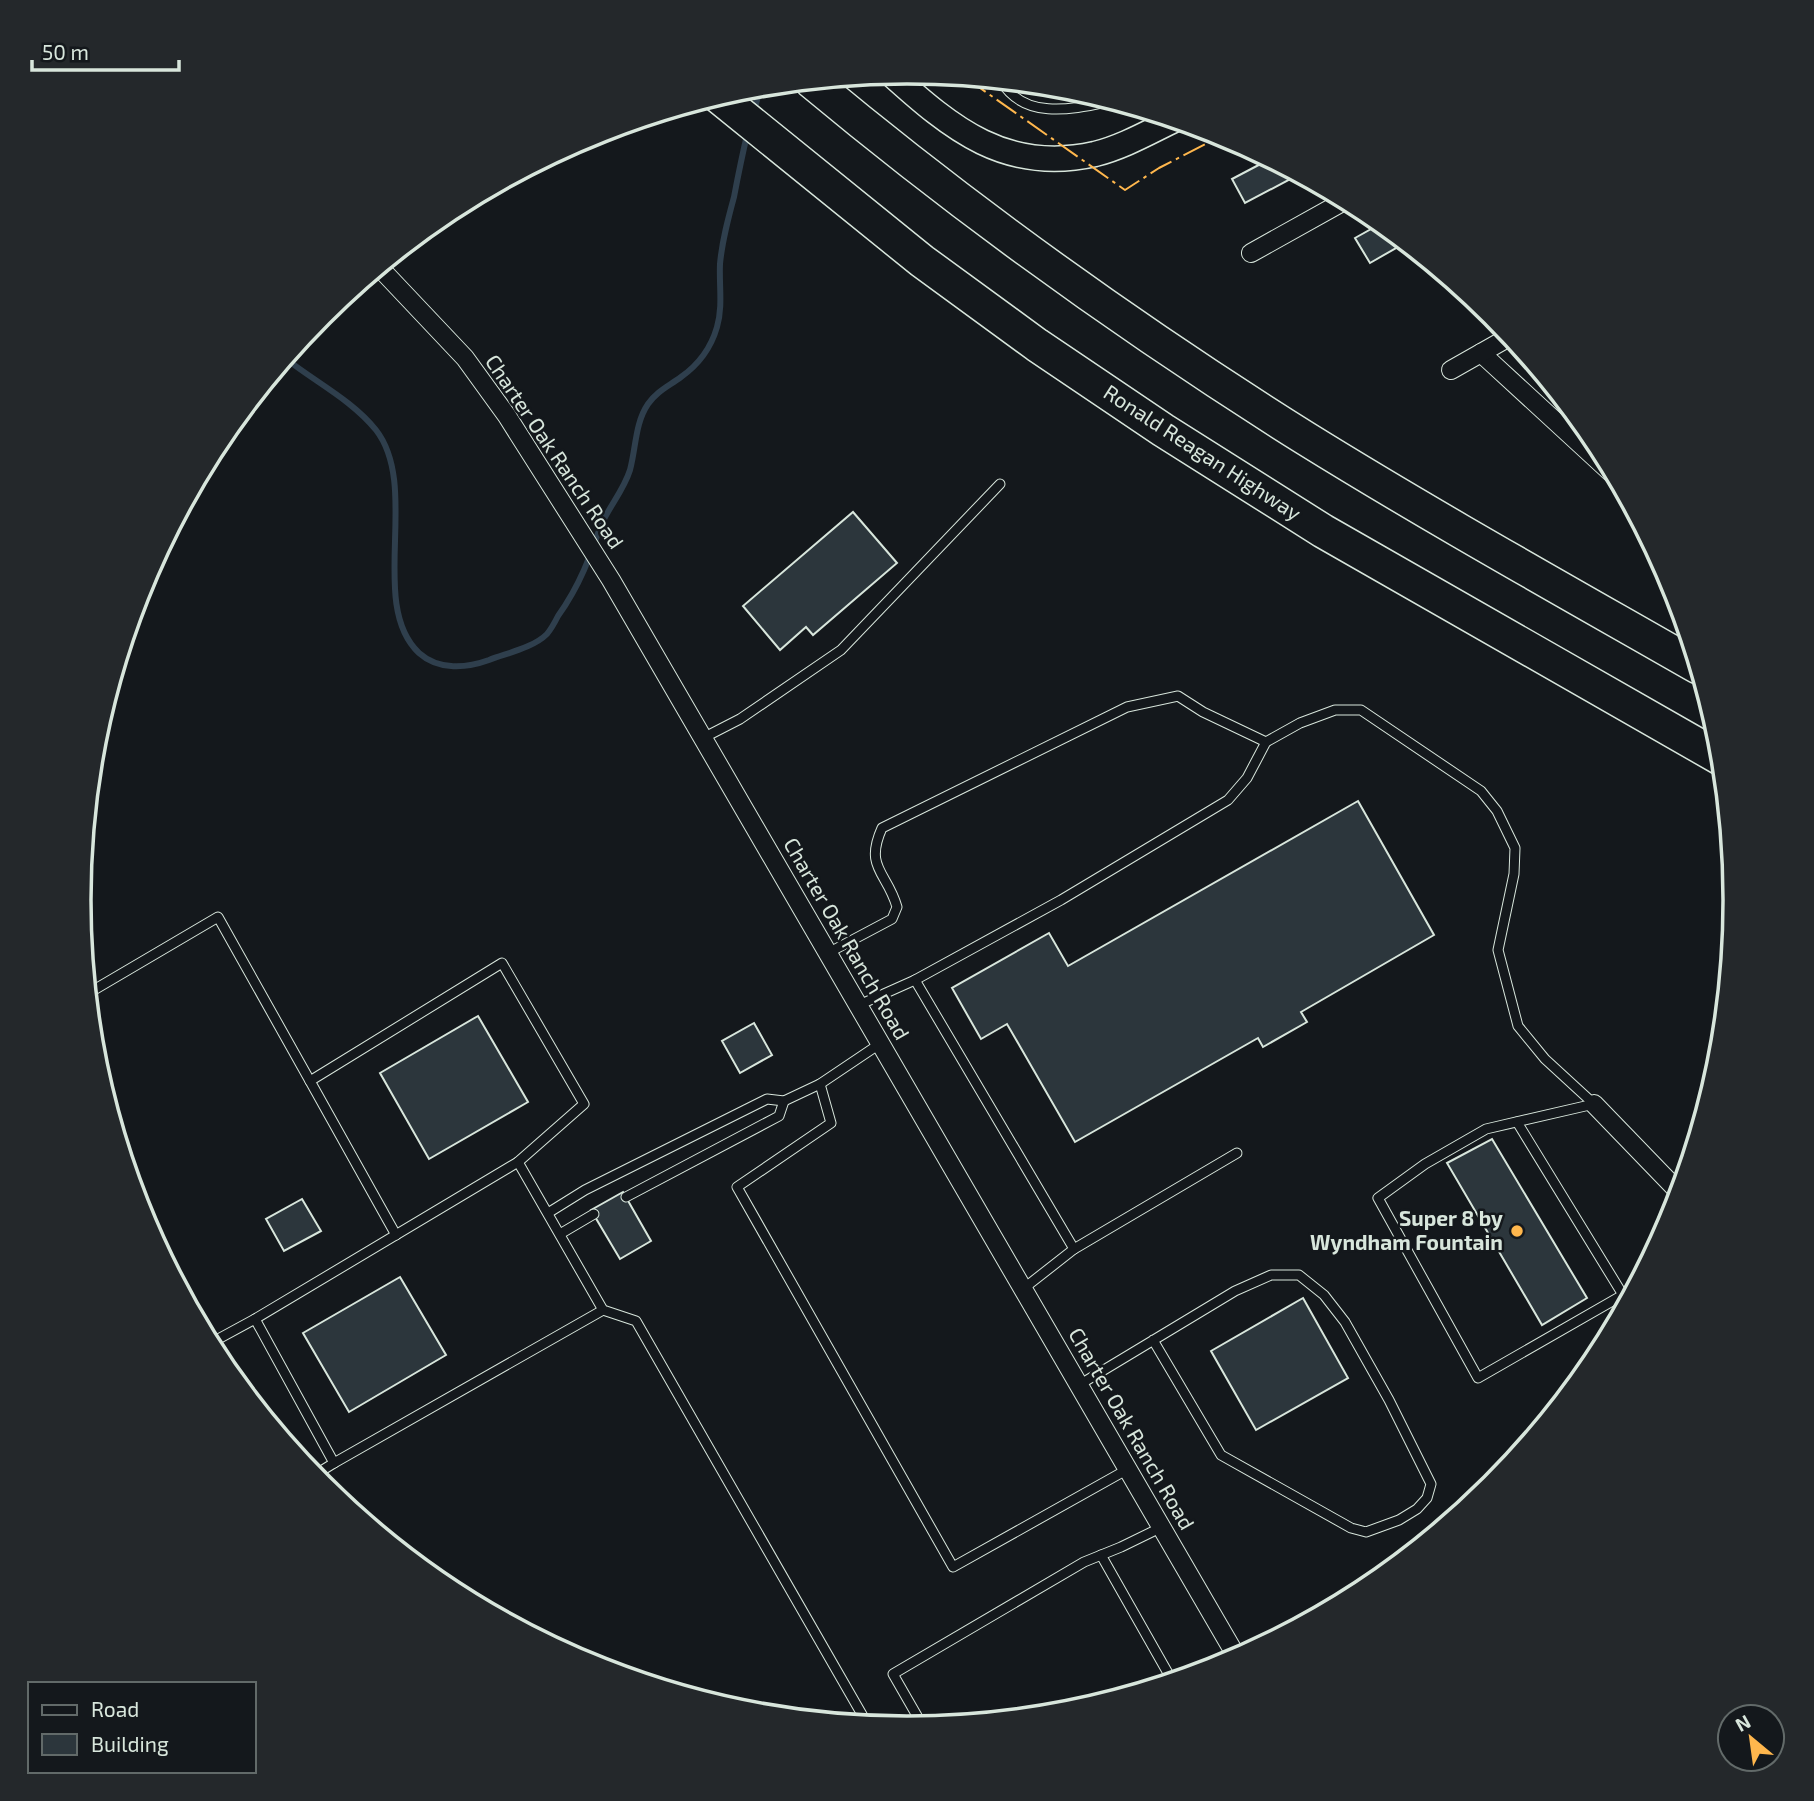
<svg xmlns="http://www.w3.org/2000/svg" width="1814" height="1801" viewBox="0 0 1814 1801" font-family="'Exo 2',sans-serif">
<style>
.lines{fill:none;stroke-linecap:round;stroke-linejoin:round}
.stream{stroke:#2f3f4d;stroke-width:6}
.building{fill:#2c363c;stroke:#d8e6dc;stroke-width:2}
.lane-casing{stroke:#d8e6dc;stroke-width:11}
.street-casing{stroke:#d8e6dc;stroke-width:20}
.secondary-casing{stroke:#d8e6dc;stroke-width:27}
.highway-casing{stroke:#d8e6dc;stroke-width:36}
.lane{stroke:#14181c;stroke-width:9}
.street{stroke:#14181c;stroke-width:18}
.secondary{stroke:#14181c;stroke-width:24}
.highway{stroke:#14181c;stroke-width:33}
.power{stroke:#ffb74d;stroke-width:2;stroke-dasharray:24 5 3.5 5;stroke-linecap:butt}
.poi-dot{fill:#ffb74d;stroke:#14181c;stroke-width:2.5}
.labels{text-anchor:middle;stroke-width:5;stroke-linejoin:round;paint-order:stroke}
.street-label{font-size:21px;fill:#d8e6dc;stroke:#14181c}
.poi-label{font-size:21px;font-weight:bold;fill:#d8e6dc;stroke:#14181c;text-anchor:end}
.rim{fill:none;stroke:#d8e6dc;stroke-width:3.5}
</style>
<rect width="100%" height="100%" fill="#14181c"/>
<g class="lines">
<g class="stream">
<path d="M754,111L761,86"/>
<path d="M285,358C315,382 352,400 376,430C421,488 367,604 419,653C439,671 467,668 489,660C507,653 533,648 547,634C551,629 555,622 558,616C568,602 577,586 584,570C591,554 596,537 603,521C612,503 624,489 630,470C636,448 635,423 648,404C657,391 669,386 681,377C698,365 711,348 717,327C723,306 719,286 720,264C722,241 728,219 734,197C738,176 742,156 747,135"/>
</g>
</g>
<g class="building">
<path d="M1270,159L1298,175L1245,203L1232,179Z"/>
<path d="M1382,223L1400,238L1403,244L1370,263L1355,238Z"/>
<path d="M853,512L897,563L813,635L806,627L780,650L743,606Z"/>
<path d="M1358,801L1434,935L1301,1012L1307,1022L1263,1047L1258,1038L1075,1142L1007,1024L981,1039L952,988L1049,933L1068,966Z"/>
<path d="M478,1016L528,1102L429,1159L380,1073Z"/>
<path d="M754,1023L772,1055L740,1073L722,1041Z"/>
<path d="M1492,1139L1587,1298L1542,1325L1447,1163Z"/>
<path d="M623,1192L651,1241L620,1259L591,1210Z"/>
<path d="M302,1199L321,1231L284,1251L266,1219Z"/>
<path d="M400,1277L446,1355L349,1412L303,1333Z"/>
<path d="M1303,1298L1348,1378L1256,1430L1211,1351Z"/>
</g>
<g class="lines">
<defs>
<g id="lane">
<path d="M1001,81C1025,121 1073,109 1112,101"/>
<path d="M703,738L740,719L841,650L1000,484"/>
<path d="M828,953L892,919L897,907C887,872 864,868 882,828L1127,707L1178,696L1203,712L1266,742"/>
<path d="M915,980L1061,900L1228,800L1247,778L1266,742L1300,723L1335,710H1361L1481,791L1497,811L1515,848L1514,874L1498,950L1518,1026L1545,1059L1594,1104"/>
<path d="M87,994L218,917L310,1081"/>
<path d="M859,1005L915,980L1074,1249L1023,1289"/>
<path d="M820,1084L831,1123L737,1187L953,1567L1128,1469"/>
<path d="M1594,1104L1486,1129L1425,1164L1378,1198L1478,1378L1635,1288"/>
<path d="M1517,1122L1623,1295"/>
<path d="M626,1197L779,1116L784,1101"/>
<path d="M548,1213L585,1190L767,1099L784,1101L820,1084L881,1043"/>
<path d="M560,1234L594,1214"/>
<path d="M396,1235L310,1081L502,963L584,1104L518,1162"/>
<path d="M1074,1249L1237,1153"/>
<path d="M209,1344L255,1319"/>
<path d="M1079,1385L1235,1291L1271,1275H1299L1324,1295L1345,1322L1389,1400L1431,1484L1427,1498L1417,1509L1399,1520L1366,1532L1351,1528L1221,1455L1153,1340"/>
<path d="M334,1463L603,1310"/>
<path d="M313,1476L334,1463L255,1319L518,1162L603,1310L636,1321L868,1725"/>
<path d="M1101,1555L1173,1682"/>
<path d="M924,1728L893,1674L1084,1562L1121,1547L1162,1527"/>
</g>
<g id="street">
<path d="M1251,253L1346,200"/>
<path d="M379,267L465,358L507,416L611,580L1238,1659"/>
<path d="M1481,353L1617,478"/>
<path d="M1451,370L1511,336"/>
<path d="M1594,1104L1680,1193"/>
</g>
<path id="secondary" d="M890,73C952,129 1006,174 1095,154C1123,147 1149,132 1174,120"/>
<g id="highway">
<path d="M811,81C967,211 1133,330 1305,438C1434,518 1567,592 1698,667"/>
<path d="M718,96L922,261L1037,345L1163,430L1323,531L1722,759"/>
</g>
</defs>
<use href="#lane" class="lane-casing"/>
<use href="#street" class="street-casing"/>
<use href="#secondary" class="secondary-casing"/>
<use href="#highway" class="highway-casing"/>
<use href="#lane" class="lane"/>
<use href="#street" class="street"/>
<use href="#secondary" class="secondary"/>
<use href="#highway" class="highway"/>
<path class="power" d="M966,78L1125,190L1159,168L1223,135"/>
</g>
<circle class="poi-dot" cx="1517" cy="1231" r="7"/>
<g class="labels">
<g class="street-label">
<text transform="translate(554 452) rotate(56)" y="7">Charter Oak Ranch Road</text>
<text transform="translate(1202 453) rotate(33)" y="7">Ronald Reagan Highway</text>
<text transform="translate(846 939) rotate(60)" y="7">Charter Oak Ranch Road</text>
<text transform="translate(1131 1429) rotate(60)" y="7">Charter Oak Ranch Road</text>
</g>
<g class="poi-label">
<text x="1503" y="1226">Super 8 by<tspan x="1503" dy="24">Wyndham Fountain</tspan></text>
</g>
</g>
<path d="M0 0H1814V1801H0ZM91 900a816 816 0 1 1 1632 0a816 816 0 1 1-1632 0Z" fill="#24282b" fill-rule="evenodd"/>
<path class="rim" d="M91 900a816 816 0 1 1 1632 0a816 816 0 1 1-1632 0Z"/>
<rect x="28" y="1682" width="228" height="91" fill="#14181c" stroke="#626a69" stroke-width="2"/>
<rect x="42" y="1705" width="35" height="10" fill="#14181c" stroke="#626a69" stroke-width="2"/>
<text x="91" y="1717" font-size="21" fill="#d8e6dc">Road</text>
<rect x="42" y="1734" width="35" height="21" fill="#2c363c" stroke="#626a69" stroke-width="2"/>
<text x="91" y="1752" font-size="21" fill="#d8e6dc">Building</text>
<g transform="translate(1751 1738) rotate(331)"><circle r="33" fill="#14181c" stroke="#626a69" stroke-width="2"/>
<path d="M0-5L12 26L0 18L-12 26Z" fill="#ffb74d"/>
<text y="-10" font-size="19" font-weight="bold" text-anchor="middle" fill="#d8e6dc">N</text>
</g>
<path d="M32 60v10h147v-10" fill="none" stroke="#d8e6dc" stroke-width="3.5"/>
<text x="42" y="60" font-size="21" fill="#d8e6dc" stroke="#14181c" stroke-width="5" paint-order="stroke">50 m</text>
</svg>
